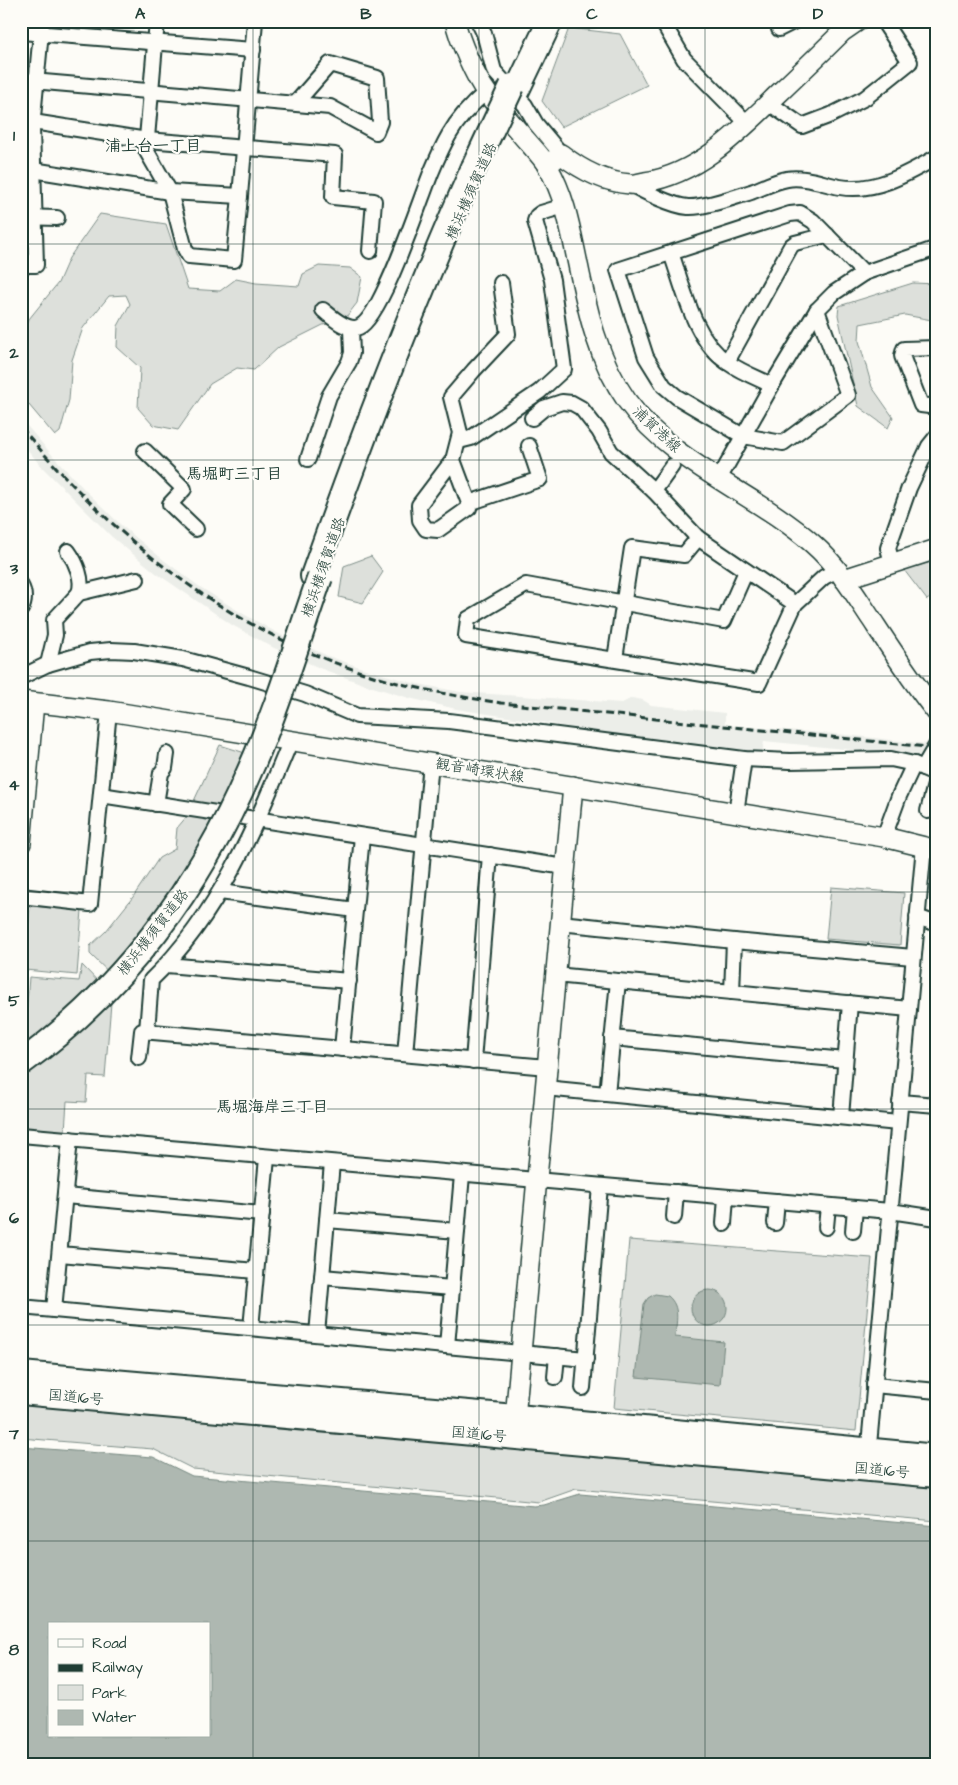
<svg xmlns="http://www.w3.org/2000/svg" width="958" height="1785" viewBox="0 0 958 1785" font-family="'Architects Daughter','Klee One',sans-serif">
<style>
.built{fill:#eceee9}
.green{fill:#dde0db;stroke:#7e8e88}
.water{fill:#aeb8b1;stroke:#75877f;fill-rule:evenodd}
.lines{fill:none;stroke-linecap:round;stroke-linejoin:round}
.street-casing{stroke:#1f3d34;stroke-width:18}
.secondary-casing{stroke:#1f3d34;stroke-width:22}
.highway-casing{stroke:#1f3d34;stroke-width:28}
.street{stroke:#fdfcf7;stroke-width:14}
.secondary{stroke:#fdfcf7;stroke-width:19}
.highway{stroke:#fdfcf7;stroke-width:24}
.rail{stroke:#1f3d34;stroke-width:3;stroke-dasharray:8 4;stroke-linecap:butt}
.highway-bridge-casing{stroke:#1f3d34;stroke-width:28;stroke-linecap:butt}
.highway-bridge{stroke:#fdfcf7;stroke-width:24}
.grid{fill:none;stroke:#1f3d34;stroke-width:1;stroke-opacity:0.55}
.labels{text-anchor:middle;stroke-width:4.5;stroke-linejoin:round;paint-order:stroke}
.street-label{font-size:15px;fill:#1f3d34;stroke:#fdfcf7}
.neighbourhood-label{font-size:16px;font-weight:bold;fill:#1f3d34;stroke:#fdfcf7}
.neatline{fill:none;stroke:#1f3d34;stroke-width:2}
.grid-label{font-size:16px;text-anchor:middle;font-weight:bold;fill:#1f3d34}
</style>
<rect width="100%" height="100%" fill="#fdfcf7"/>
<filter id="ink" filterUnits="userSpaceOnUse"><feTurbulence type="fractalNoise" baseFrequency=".02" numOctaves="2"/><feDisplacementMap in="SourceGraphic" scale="10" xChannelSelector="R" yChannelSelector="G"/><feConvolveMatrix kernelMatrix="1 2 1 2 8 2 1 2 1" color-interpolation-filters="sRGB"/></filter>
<g filter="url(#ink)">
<path class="built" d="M21,419L53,456L85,490L122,526L165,561L200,587L240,612L281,635L328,656L368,670L413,683L460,692L622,703L632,698L643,700L651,705L725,713V725L848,735L927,744L924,757L764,741L762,755L621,739L554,724L456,709L409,698L363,684L322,669L274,648L232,625L156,573L112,537L41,466L21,442Z"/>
<g class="green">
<path d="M569,28L620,34L647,85L561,127L542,101Z"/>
<path d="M100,214L166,224L188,289L220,291L236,279L256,283L299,286L303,274L319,266L350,268L362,277L357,303L343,321L323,325L279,347L254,370L237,368L210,384L178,430L153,425L138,408L140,368L117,347L118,326L130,304L126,295L109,296L83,328L72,360L69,400L60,432L55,436L29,405L21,399V345L29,319L58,283L69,258Z"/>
<path d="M913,283L937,284V321L905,315L860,324L859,341L872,387L893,417L888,428L858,406L838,315L839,306Z"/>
<path d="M371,556L383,572L363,603L339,597L344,566Z"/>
<path d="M937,560V593L927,600L904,570Z"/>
<path d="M220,745L267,760L246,810L193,803Z"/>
<path d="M188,815L236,823L237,826L205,880L123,986L90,954V946L106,931L133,897L159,858L175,849L177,828Z"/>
<path d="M831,887L904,893L900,945L826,939Z"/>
<path d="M30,906L82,910L77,975L25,970Z"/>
<path d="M82,965L112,996L21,1074V1020L26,1016L29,977L79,981Z"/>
<path d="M111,1003L105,1077L88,1076L86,1102L67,1101L65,1131L21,1127V1078L73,1038Z"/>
<path d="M629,1240L872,1258L856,1431L614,1408Z"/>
<path d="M21,1404L937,1486V1521L576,1489L539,1502L193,1469L153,1449L21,1438Z"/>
</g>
<g class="water">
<circle cx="709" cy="1308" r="18"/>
<path d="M655,1294L668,1296C681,1307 676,1322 675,1337L724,1342L720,1385L636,1377L644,1304L648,1298Z"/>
<path d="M21,1447L153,1457L192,1476L534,1506L544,1505L580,1494L937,1526V1764H21ZM49,1624H209V1736H49Z"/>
</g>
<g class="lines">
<defs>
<g id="street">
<path d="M157,21L146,150L170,192L185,249L189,256L234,260L240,196"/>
<path d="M478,21L484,33L494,71L525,105L536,124L561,154"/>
<path d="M662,21L684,59L747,123"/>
<path d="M779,29L795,21"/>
<path d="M21,32L253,50"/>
<path d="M21,80L330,107L376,132L380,122L377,78L330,64L295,104"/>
<path d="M769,103L802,126L831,115L865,98L910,62L883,21"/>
<path d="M21,122H33L147,140L335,155L333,197L374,201L370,251"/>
<path d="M21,170H33L170,192L240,196L255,21"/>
<path d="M631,184C644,192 673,206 688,207C704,208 735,197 751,192C762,188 775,181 787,179C805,176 823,184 840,187C875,193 907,174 937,157"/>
<path d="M21,217L57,218"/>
<path d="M671,253C684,289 694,340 727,362C741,372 757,378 772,385"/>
<path d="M21,265H36L32,128L42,21"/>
<path d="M501,283L508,334L474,370L451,397L460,433L453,460L469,503L540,479L529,446"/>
<path d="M323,310C332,317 347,332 359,327C382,317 420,200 431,173C436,161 442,147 449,135C458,119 472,104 486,92"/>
<path d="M817,310L848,395L783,443L743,436L677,397L664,386L646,357L618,270L790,214L800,213L813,221L864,273"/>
<path d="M937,348L904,349L902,356L921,405L937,407"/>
<path d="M727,362L791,246L795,243L827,235"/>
<path d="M532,418L544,408L562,402L572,403L581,408L599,431L611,452L654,491L698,538L795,604"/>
<path d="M459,441L471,438L539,392L564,369L552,280L535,221L537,216L541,213L564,206"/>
<path d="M145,451L184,489L170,504L196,529"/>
<path d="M308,459L329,396L349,362L352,353L351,329"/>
<path d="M453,460L419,505L420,520L426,529L438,530L469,508V503"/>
<path d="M719,479L772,385L817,310L834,293L864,273L937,248"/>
<path d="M654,491L672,466"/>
<path d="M68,551C76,562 84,580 79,593"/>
<path d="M892,563L888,548L909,488L929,446L937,436"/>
<path d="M746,571L724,621L526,585L468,619L466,636L759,683L795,604L824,577L838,570"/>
<path d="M21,586C25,593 25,602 21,609"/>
<path d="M615,659L632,548L684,555L698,538"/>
<path d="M48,664L55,635L54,620L79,593L137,579"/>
<path d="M21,677L48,664L90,652L111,650L134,651L183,659L249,677L305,694L357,716L449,721L744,759L790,761L891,759L914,764L937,774"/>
<path d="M923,768L937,744"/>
<path d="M101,795L565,867"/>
<path d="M156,804L161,773L165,768L167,754"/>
<path d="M928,811L937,777"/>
<path d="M736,813L744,759"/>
<path d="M884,837L899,796L914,764"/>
<path d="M220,892L355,910"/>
<path d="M21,896L90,904L109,711"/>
<path d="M917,917L937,924"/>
<path d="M560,923L734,941"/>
<path d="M167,965L349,981"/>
<path d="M555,975L909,1009"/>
<path d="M732,992L734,941L913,957"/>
<path d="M147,1031L151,980C219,915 256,825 291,740"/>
<path d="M612,1038L845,1060"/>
<path d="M342,1049L362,836"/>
<path d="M405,1054L431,762"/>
<path d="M139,1058L142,1031L547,1067"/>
<path d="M473,1061L490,855"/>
<path d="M545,1088L898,1123"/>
<path d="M607,1094L618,981"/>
<path d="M900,1102L937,1105"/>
<path d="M841,1117L850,1003"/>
<path d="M21,1135L890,1211L937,1218"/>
<path d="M65,1196L262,1214"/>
<path d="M674,1217L676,1192"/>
<path d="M327,1220L457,1231"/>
<path d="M775,1223L777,1201"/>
<path d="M724,1224L726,1197"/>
<path d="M826,1227L828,1206"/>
<path d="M853,1231L855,1208"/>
<path d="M60,1254L256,1271"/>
<path d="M322,1277L452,1288"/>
<path d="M21,1307L586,1359"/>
<path d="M54,1310L70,1139"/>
<path d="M251,1328L267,1158"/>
<path d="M317,1334L332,1163"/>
<path d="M447,1346L462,1175"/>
<path d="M555,1377L557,1356"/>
<path d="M874,1385L937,1391"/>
<path d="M583,1388L600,1186"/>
<path d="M868,1456L924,846"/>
</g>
<g id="secondary">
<path d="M455,21C459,40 475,77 487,93C497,107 509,120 520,133C529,144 541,155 548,167C563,193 569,221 575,250C586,303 595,356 627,401C673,465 756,493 813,544C838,566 854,593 872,620C893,652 913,683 937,713"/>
<path d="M547,166L561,154C581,170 604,182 630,184C634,185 640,183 645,182C698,174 739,132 776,96C798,75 820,54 842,32L858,21"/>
<path d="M844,579L937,549"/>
<path d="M21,701L109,711L884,837L937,850"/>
<path d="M21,843L34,703"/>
<path d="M514,1429L573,786"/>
</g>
<g id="highway">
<path d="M517,90L550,21"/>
<path d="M313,576C362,438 414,301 474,167"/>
<path d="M21,1374L528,1418L937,1457"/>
<path d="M21,1392L937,1475"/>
</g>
</defs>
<use href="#street" class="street-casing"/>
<use href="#secondary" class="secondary-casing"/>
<use href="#highway" class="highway-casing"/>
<use href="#street" class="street"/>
<use href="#secondary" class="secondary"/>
<use href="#highway" class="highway"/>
<path class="rail" d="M21,427C115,540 224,627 364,673C409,688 455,696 501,703L937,748"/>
<defs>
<g id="highway-bridge">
<path d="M474,167L512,86"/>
<path d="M21,1063C124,989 200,886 250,770C278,708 297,642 320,577"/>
</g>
</defs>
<use href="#highway-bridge" class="highway-bridge-casing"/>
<use href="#highway-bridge" class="highway-bridge"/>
</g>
</g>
<path class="grid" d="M253,21V1764M479,21V1764M705,21V1764M21,244H937M21,460H937M21,676H937M21,892H937M21,1109H937M21,1325H937M21,1541H937"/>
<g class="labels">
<g class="street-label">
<text transform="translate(471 191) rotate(-66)" y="5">横浜横須賀道路</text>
<text transform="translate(657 429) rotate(43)" y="5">浦賀港線</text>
<text transform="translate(323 567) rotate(-71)" y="5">横浜横須賀道路</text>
<text transform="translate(480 770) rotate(9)" y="5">観音崎環状線</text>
<text transform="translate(153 932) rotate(-52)" y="5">横浜横須賀道路</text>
<text transform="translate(76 1397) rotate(5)" y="5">国道16号</text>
<text transform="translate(479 1434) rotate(5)" y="5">国道16号</text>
<text transform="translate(882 1470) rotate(5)" y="5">国道16号</text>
</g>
<g class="neighbourhood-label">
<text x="153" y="151">浦上台一丁目</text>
<text x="234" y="479">馬堀町三丁目</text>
<text x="272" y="1112">馬堀海岸三丁目</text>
</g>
</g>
<rect width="958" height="1785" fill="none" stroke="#fdfcf7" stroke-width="55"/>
<rect x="48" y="1622" width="162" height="115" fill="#fdfcf7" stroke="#a4b0a9"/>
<rect x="58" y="1639" width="25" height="8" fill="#fdfcf7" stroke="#a4b0a9"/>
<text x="92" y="1648" font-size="15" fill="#1f3d34">Road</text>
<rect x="58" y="1664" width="25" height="8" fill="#1f3d34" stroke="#a4b0a9"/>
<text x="92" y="1672" font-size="15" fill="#1f3d34">Railway</text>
<rect x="58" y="1685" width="25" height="15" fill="#dde0db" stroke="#a4b0a9"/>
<text x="92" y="1698" font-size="15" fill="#1f3d34">Park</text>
<rect x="58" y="1710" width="25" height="15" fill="#aeb8b1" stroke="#a4b0a9"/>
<text x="92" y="1722" font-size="15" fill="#1f3d34">Water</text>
<rect x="28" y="28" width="902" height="1730" class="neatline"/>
<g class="grid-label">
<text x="140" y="19">A</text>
<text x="366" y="19">B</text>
<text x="592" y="19">C</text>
<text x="818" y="19">D</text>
<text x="14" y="141">1</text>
<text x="14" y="358">2</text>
<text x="14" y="574">3</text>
<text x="14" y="790">4</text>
<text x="14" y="1006">5</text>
<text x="14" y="1223">6</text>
<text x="14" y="1439">7</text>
<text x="14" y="1655">8</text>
</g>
</svg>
